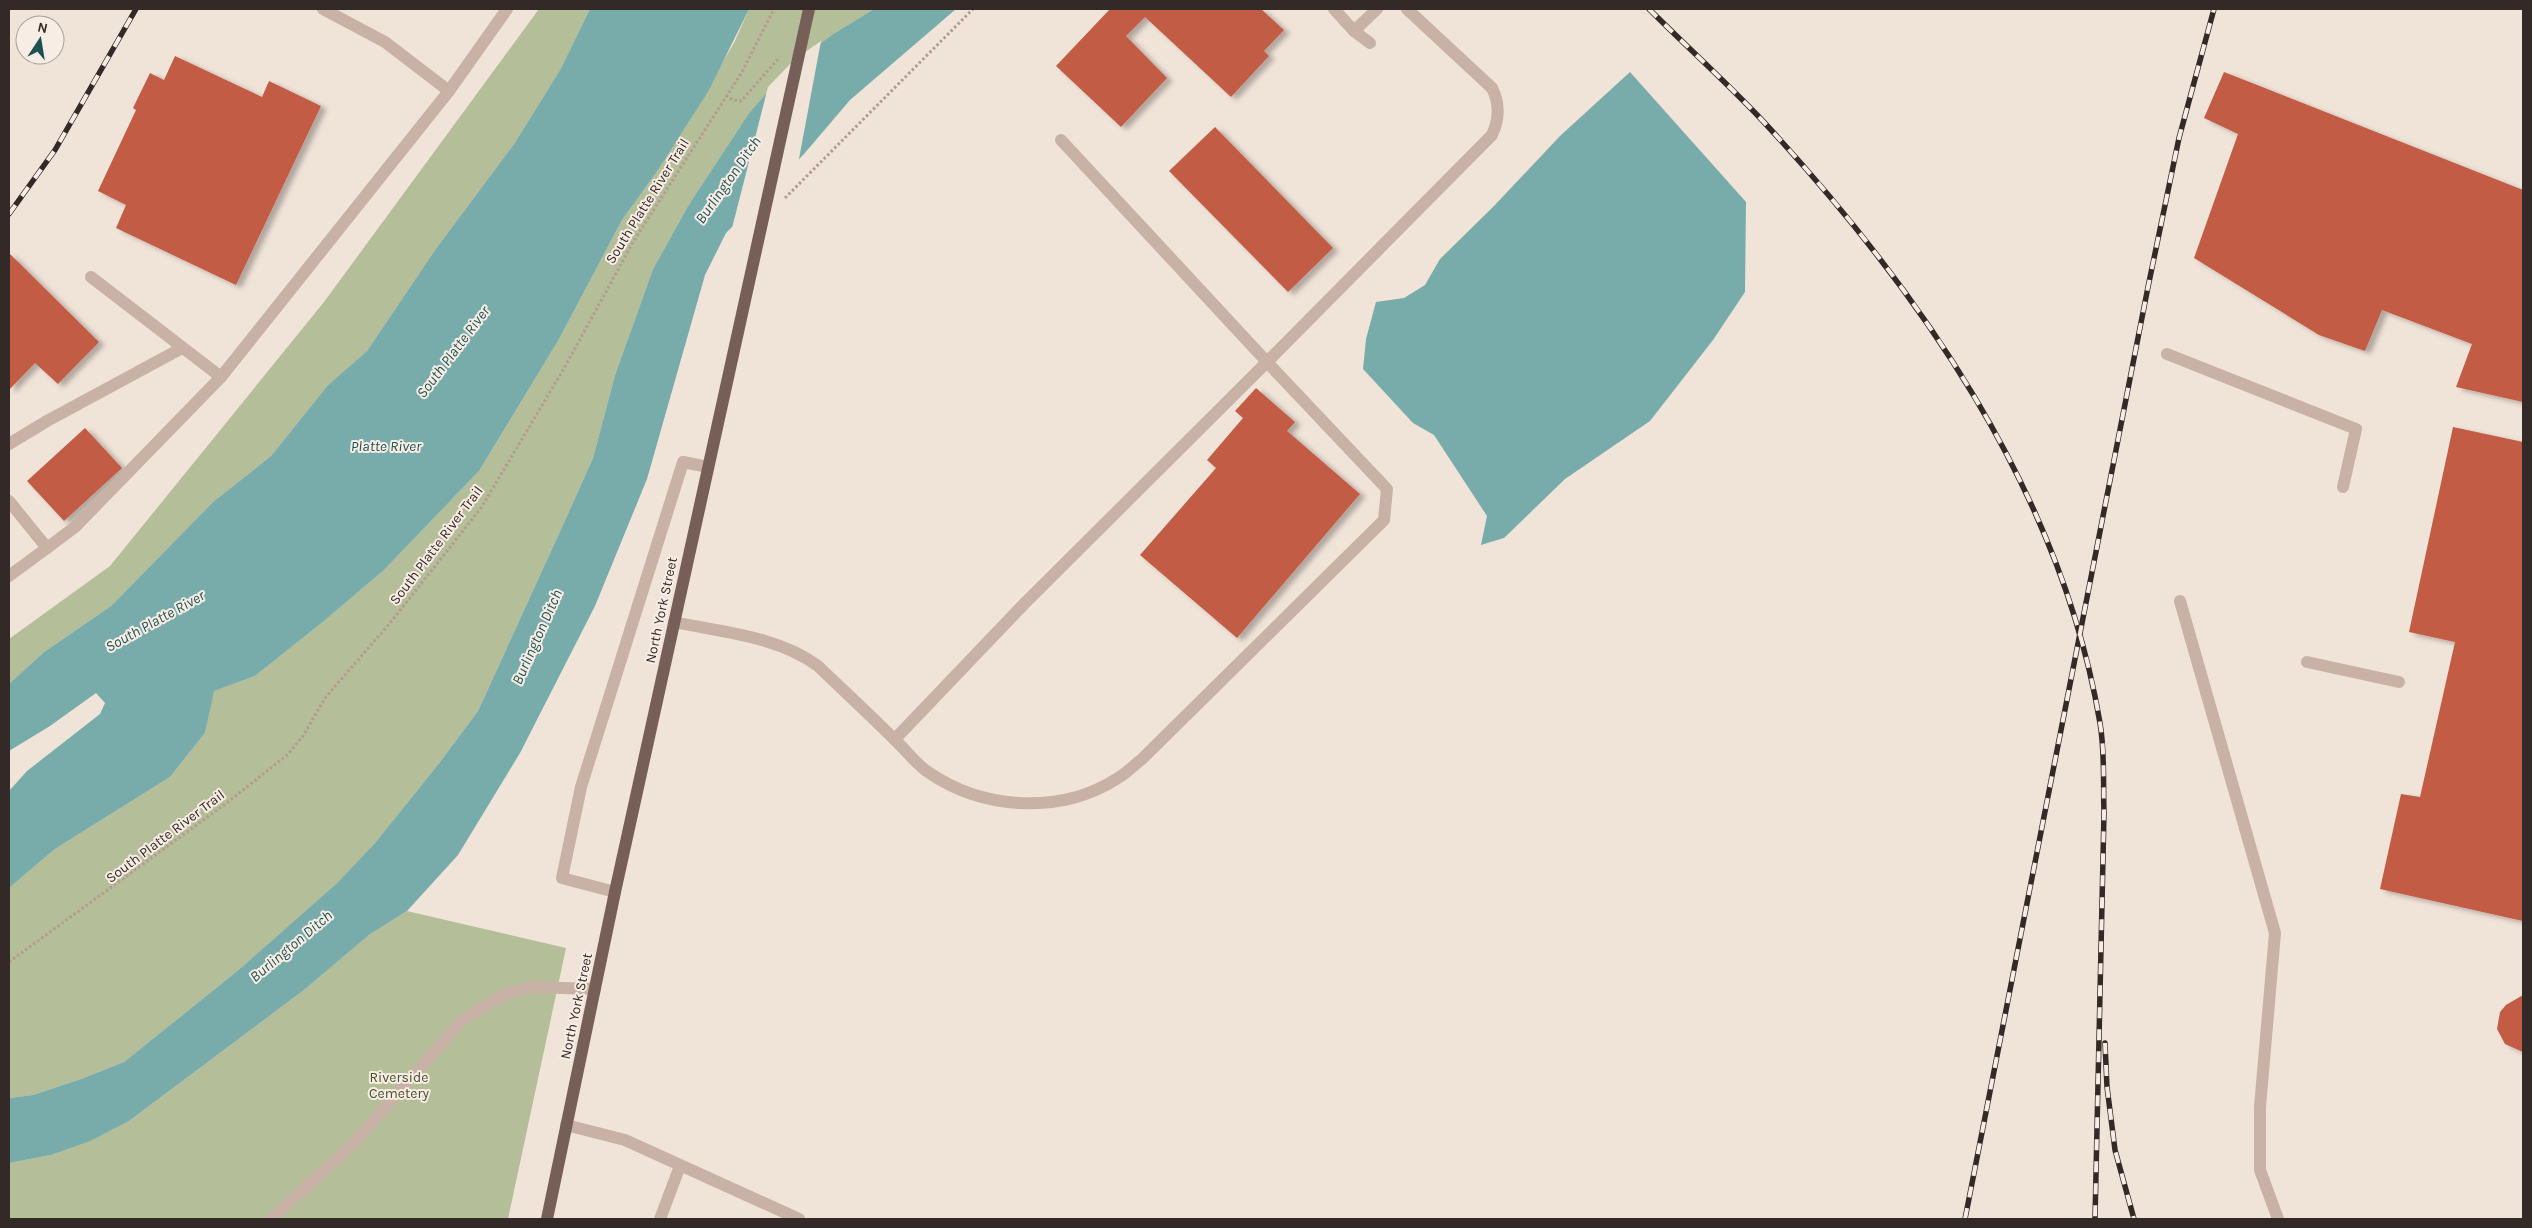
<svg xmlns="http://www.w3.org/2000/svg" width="2532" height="1228" viewBox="0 0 2532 1228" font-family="Karla,sans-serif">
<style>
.green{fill:#b4be99}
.water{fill:#78acab}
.pier{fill:#f0e3d8}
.building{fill:#c25b44;filter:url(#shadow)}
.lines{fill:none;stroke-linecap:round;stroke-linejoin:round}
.path{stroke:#b39c8f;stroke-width:3;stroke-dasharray:2.5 2.5;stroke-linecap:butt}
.minor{stroke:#c7b2a5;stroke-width:12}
.major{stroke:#755f57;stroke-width:12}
.rail-casing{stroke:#332926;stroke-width:5.5}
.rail{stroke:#f8ede4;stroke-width:4;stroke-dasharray:11;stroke-linecap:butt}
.labels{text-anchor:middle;stroke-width:4;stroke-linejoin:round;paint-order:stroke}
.street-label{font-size:14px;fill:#332926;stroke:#f8ede4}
.park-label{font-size:14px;fill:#45502b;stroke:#f8ede4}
.water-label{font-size:15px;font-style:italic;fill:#1d5253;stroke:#f8ede4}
</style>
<defs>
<filter id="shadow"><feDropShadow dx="5.5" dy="3" stdDeviation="2.5" flood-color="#0004"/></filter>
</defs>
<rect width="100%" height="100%" fill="#f0e3d8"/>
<g class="green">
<path d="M539,9H590L560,70L514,144L435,250L367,351L328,385L271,456L213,502L111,606L44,652L9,684V639L110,566L324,302Z"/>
<path d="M749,9H874L833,34L797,61L749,113L688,206L653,269L615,375L593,458L562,527L478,711L440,762L375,843L337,883L236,972L124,1062L81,1079L33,1095L9,1098V888L55,849L170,777L205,733L213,691L255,676L324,621L384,570L479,471L558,341L622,220L656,173L734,43Z"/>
<path d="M407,911L566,948L508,1219H9V1163L51,1155L90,1140L129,1121L304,990L369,935Z"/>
</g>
<g class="water">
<path d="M590,9H749L709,90L656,173L622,220L558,341L479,471L384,570L324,621L255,676L214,691L205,733L170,777L55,849L9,888V791L27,771L100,714L105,703L96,693L50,726L9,751V684L44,652L111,606L213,502L271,456L328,385L367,351L435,250L514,144L560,70Z"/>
<path d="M874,9H956L850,100L804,154L726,233L705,275L647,479L595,606L520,753L458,855L407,911L369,935L304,990L129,1121L90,1141L51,1155L9,1163V1098L33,1095L81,1079L124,1062L236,972L337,883L375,843L440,762L478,711L562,527L593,458L615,375L653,269L688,206L749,113L773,86L797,61L833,34Z"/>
<path d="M1630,72L1746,202L1745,292L1713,340L1650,421L1565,479L1504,538L1481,545L1487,516L1434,435L1413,423L1363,369L1366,339L1376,302L1404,298L1425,285L1440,259L1494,206L1560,136Z"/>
</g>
<path class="pier" d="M821,41L798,164L731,232L768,87L795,59Z"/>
<g class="building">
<path d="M1110,9H1261L1284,30L1264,51L1269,56L1231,97L1145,17L1126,36L1167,78L1121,127L1056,66Z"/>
<path d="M175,56L262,97L269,81L321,106L236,285L116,228L126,205L98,191L136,110L133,108L150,73L164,80Z"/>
<path d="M2224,72L2523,190V402L2456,387L2472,344L2382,310L2365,351L2319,335L2194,258L2238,134L2204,118Z"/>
<path d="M1215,127L1333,248L1288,292L1169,171Z"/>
<path d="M9,253L99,342L58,384L35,363L9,390Z"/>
<path d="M1256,388L1295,422L1287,431L1360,494L1237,638L1140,555L1216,468L1207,460L1243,418L1235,411Z"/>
<path d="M2453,427L2523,442V921L2380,889L2401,794L2420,797L2455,642L2409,632Z"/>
<path d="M85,428L122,468L64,521L27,481Z"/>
<path d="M2523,995V1052L2505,1044L2497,1029L2500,1012L2506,1005Z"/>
</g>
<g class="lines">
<g class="path">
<path d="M726,95L733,100L741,101L780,57"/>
<path d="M785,198L973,9"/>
<path d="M9,962L228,802L287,755L303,736L325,698L390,623L481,508L566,365L633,242L742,72L774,9"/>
</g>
<g class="minor">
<path d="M323,9L385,42L449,91L507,9"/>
<path d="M1334,9L1354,31L1377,9"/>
<path d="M1354,31L1370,43"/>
<path d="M1061,140L1267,362L1492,135C1499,120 1500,104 1492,88L1407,9"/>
<path d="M91,277L221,377"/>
<path d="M2167,354L2356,429L2343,487"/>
<path d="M9,444L47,421L182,348"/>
<path d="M9,501L47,548L9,576"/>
<path d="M47,548L75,527L221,377L449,91"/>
<path d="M2180,601L2275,933L2260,1107V1170L2278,1219"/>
<path d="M674,622C721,632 778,636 818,666C844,691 870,715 895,740C906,750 916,764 928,772C983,810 1061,815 1118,778C1127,773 1134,765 1142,759L1384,520L1387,489L1267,362L1024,604L895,739"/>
<path d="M2307,662L2399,682"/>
<path d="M615,892L562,878L581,787L683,462L708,467"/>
<path d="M566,1125L625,1140L799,1219"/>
<path d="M271,1219L352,1145L461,1021L503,995L530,987L595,989"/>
<path d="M660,1219L680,1166"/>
</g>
<path class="major" d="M547,1219L615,892L809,9"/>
<defs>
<g id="rail">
<path d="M1649,9C1686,46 1725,81 1761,119C1918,288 2061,491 2100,723C2105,752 2103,783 2104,813L2095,1219"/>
<path d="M9,214L55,150L136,9"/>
<path d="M2105,1043L2107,1087L2115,1150L2134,1219"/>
<path d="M1965,1219L2148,287L2179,138L2214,9"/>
</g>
</defs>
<use href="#rail" class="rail-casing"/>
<use href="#rail" class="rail"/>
</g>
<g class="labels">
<g class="street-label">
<text transform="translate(647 201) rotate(-58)" y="5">South Platte River Trail</text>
<text transform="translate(436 545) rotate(-53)" y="5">South Platte River Trail</text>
<text transform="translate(661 610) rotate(-78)" y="5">North York Street</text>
<text transform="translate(165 836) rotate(-37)" y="5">South Platte River Trail</text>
<text transform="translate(576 1006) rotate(-78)" y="5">North York Street</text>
</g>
<g class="park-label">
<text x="399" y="1082">Riverside<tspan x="399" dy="16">Cemetery</tspan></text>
</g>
<g class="water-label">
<text transform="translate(728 180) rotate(-55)" y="5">Burlington Ditch</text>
<text transform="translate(453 352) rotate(-53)" y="5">South Platte River</text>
<text x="386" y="451">Platte River</text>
<text transform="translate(155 621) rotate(-29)" y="5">South Platte River</text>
<text transform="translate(537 637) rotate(-66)" y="5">Burlington Ditch</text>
<text transform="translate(291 946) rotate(-40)" y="5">Burlington Ditch</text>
</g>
</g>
<rect width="2532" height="1228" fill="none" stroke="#332926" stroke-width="20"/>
<g transform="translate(40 40) rotate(12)"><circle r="24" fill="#f8ede4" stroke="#a99f98"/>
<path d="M0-4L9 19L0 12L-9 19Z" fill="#1d5253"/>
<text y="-8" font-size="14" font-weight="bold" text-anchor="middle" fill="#332926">N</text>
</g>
</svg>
